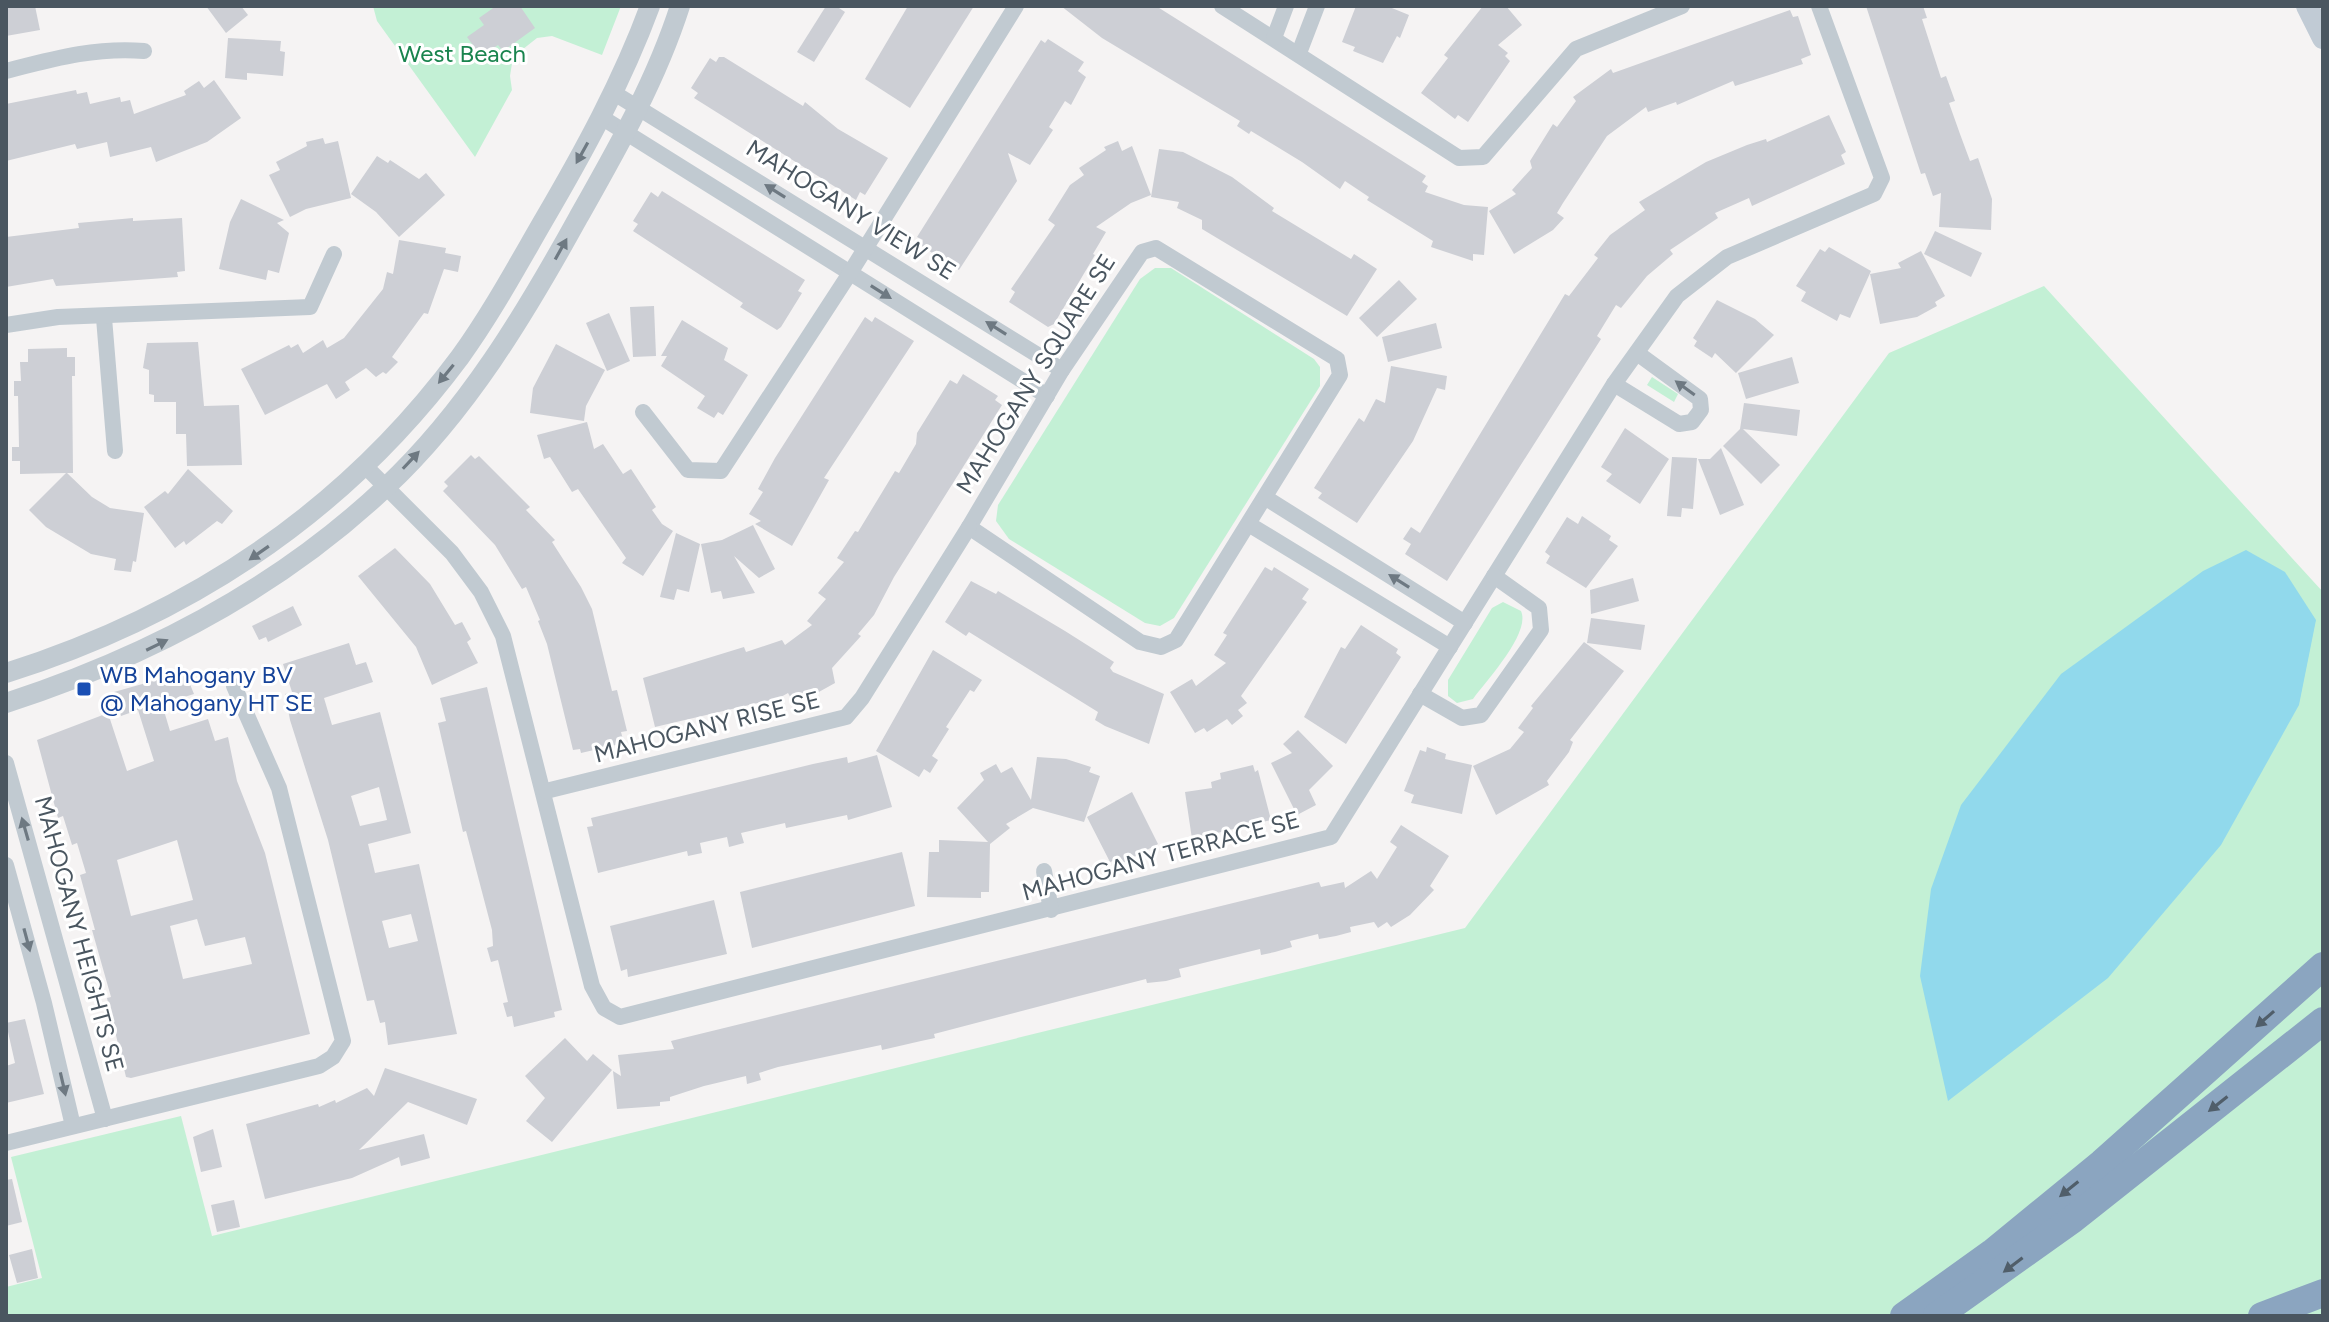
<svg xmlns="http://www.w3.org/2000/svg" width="2329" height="1322" viewBox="0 0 2329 1322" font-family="Figtree,sans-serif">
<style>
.green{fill:#c3f0d5}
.water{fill:#91d9ec}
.building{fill:#cdcfd5;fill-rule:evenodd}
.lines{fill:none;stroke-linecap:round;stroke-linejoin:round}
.minor{stroke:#c1cad1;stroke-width:16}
.tertiary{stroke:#c1cad1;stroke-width:20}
.secondary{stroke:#c1cbd5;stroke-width:22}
.motorway{stroke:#8ba5c0;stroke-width:28}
.oneway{fill:#6e7982}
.oneway2{fill:#505e6a}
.transit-dot{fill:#1a4fb4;stroke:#fff;stroke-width:3}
.labels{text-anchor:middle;stroke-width:6;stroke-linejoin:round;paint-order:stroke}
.park-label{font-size:24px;fill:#19844e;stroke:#fff}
.street-label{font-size:24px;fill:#4a5660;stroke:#fff}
.transit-label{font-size:24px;fill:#164399;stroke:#fff;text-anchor:start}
</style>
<rect width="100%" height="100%" fill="#f5f3f3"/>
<g class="green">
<path d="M373,6H621L602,55L552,36L537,38L513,57L510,76L512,90L475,157L377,21Z"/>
<path d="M1155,268H1171L1314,359L1320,367V386L1174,618L1160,626L1145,623L1009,539L996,521L998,505L1140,279Z"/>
<path d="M2044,286L2323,592V1316H6V1287L42,1278L11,1157L181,1116L212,1236L1465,928L1889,353Z"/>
<path d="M1652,377L1678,394L1674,402L1647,385Z"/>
<path d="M1503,602L1521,611C1531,633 1487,680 1473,699L1457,703L1448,696V680L1492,608Z"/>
</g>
<path class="water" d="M2246,550L2285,572L2316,620L2299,705L2221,845L2108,978L1948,1101L1920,976L1931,889L1961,805L2061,674L2203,571Z"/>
<g class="building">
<path d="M6,6H35L40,30L6,36Z"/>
<path d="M206,6H241L248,15L226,33Z"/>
<path d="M496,6H520L535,28L503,51L498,45L481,56L467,37L484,25L479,18Z"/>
<path d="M826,6H836L845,12L814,62L797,52Z"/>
<path d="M908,6H974L910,108L865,79Z"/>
<path d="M1061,6H1156L1426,176L1422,182L1428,186L1425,192L1464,205L1488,207L1484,255L1473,254V261L1431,247L1433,241L1367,200L1369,197L1345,181L1340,189L1302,162L1251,131L1249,134L1237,126L1240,121L1102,38Z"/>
<path d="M1356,6H1387L1409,15L1400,38L1397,36L1383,63L1353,51L1355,47L1342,42Z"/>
<path d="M1483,6H1506L1522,25L1498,45L1508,53L1505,56L1510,61L1468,122L1458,115L1455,119L1421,93L1448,58L1444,55Z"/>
<path d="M1866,6H1923L1927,18L1922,19L1941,78L1946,76L1955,101L1949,103L1960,134L1970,161L1978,158L1992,199L1991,230L1939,227L1941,193L1933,196L1925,173L1921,174Z"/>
<path d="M1790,10L1793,17L1798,16L1811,55L1801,59L1803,64L1735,86L1733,81L1677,105L1676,102L1648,112L1646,107L1607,136L1563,203L1557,213L1564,218L1553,230L1514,254L1489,211L1516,194L1512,190L1532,168L1530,161L1553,124L1557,127L1576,101L1573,97L1611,69L1613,73Z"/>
<path d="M228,38L281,41L280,51L285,52L283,76L247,73V80L225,78Z"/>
<path d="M1048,39L1084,62L1078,71L1086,77L1071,105L1065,101L1049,127L1053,130L1030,165L1008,153L1017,181L959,270L920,245L923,240L917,237L1041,40L1045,43Z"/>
<path d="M719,57H724L803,106L805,102L838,129L888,158L865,195L860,192L856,200L694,98L698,93L691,88L710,58L716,62Z"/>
<path d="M214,80L241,118L207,142L156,162L151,147L110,157L107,142L77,149L75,144L6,161V104L76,90L77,94L87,92L90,104L120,97L121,102L130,100L134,114L186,95L184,91L199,81L204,88Z"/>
<path d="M1829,115L1846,152L1841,155L1845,164L1752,206L1749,198L1715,213L1718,218L1670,250L1673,254L1647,276L1621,308L1616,305L1597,336L1601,339L1447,581L1405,554L1411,544L1403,539L1411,527L1420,533L1565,294L1569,296L1598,258L1594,255L1610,235L1645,210L1639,202L1706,162L1747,145L1766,139L1767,142Z"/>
<path d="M323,138L325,144L338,141L351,198L306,209L290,217L269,175L280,170L276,162L307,146L306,142Z"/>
<path d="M1118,141L1122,151L1132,146L1151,195L1131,203L1096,227L1106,232L1093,254L1095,255L1054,324L1048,327L1009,302L1015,292L1011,289L1055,225L1048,220L1070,185L1084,175L1079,168L1106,150L1104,147Z"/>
<path d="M1159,149L1183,152L1232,177L1274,208L1272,211L1351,259L1354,254L1377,269L1347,316L1202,229V220L1177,208L1179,202L1151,197Z"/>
<path d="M377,156L388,163L390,160L419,179L426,173L445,195L399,237L376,212L351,194Z"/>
<path d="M662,191L805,280L798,291L802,293L781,327L777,330L740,307L743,303L633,231L638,224L633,221L651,192L658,197Z"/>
<path d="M241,199L284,220L277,223L289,233L279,273L268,270L266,280L219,269L230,222Z"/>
<path d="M133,218V221L182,218L185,271L177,272L178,277L56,286L53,279L6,287V237L79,228L78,223Z"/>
<path d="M1935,231L1982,253L1971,277L1924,254Z"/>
<path d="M399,240L446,248L445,253L461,256L458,272L444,269L428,314L424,313L392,357L398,362L386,374L383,372L376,377L366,368L345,382L350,390L336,399L327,384L265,415L241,369L289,345L291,348L298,344L303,353L323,340L327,348L344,338L383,289L387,272L393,274Z"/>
<path d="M1829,247L1871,271L1850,318L1840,314L1837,321L1801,301L1806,292L1796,286L1820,249L1825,252Z"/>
<path d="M1921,251L1945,296L1935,302L1937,306L1917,317L1880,324L1870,274L1901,268L1898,263Z"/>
<path d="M1399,280L1417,299L1377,337L1359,318Z"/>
<path d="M1717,300L1755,319L1774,335L1736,373L1715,353L1712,358L1694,346L1697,341L1693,338Z"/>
<path d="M654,306L656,356L633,357L630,307Z"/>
<path d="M609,313L630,361L607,371L586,323Z"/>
<path d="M865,317L872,322L875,317L914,341L824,478L829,480L792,546L755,524L761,521L749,514L763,492L758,489L775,458Z"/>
<path d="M682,320L728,348L724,360L748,375L723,415L718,412L714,418L697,408L705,396L661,366L667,356H661Z"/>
<path d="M1436,323L1442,348L1388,362L1382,337Z"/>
<path d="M198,342L204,406L239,405L242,465L187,466L186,434H176V402H154V395L149,394V370L143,368L147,343Z"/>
<path d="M556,344L605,370L586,406L584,421L530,413L533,388Z"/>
<path d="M67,348V357H75V376H72L73,473H67L92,497L110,508L144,513L136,562L133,561L131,572L114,570L116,559L91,554L46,527L29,510L66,473L20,474V461H12V447H19L18,396H14V381H21L20,362H28V349Z"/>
<path d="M1792,357L1799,383L1746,399L1738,373Z"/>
<path d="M1391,366L1447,376L1445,390L1437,388L1413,441L1357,523L1318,498L1322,493L1314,488L1359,418L1364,422L1376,399L1385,403Z"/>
<path d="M963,374L998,396L995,400L1002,405L894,577L874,615L858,634L861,636L832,668L835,683L817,693L814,688L792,700L788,693L779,698L655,727L643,678L744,647L746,652L782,640L785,645L812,625L807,621L826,599L818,593L844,562L837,558L855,531L858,532L895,471L899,473L916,444L917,433L950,380L957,384Z"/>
<path d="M1744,403L1800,410L1797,436L1743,429L1780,465L1761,484L1723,446L1740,429Z"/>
<path d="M587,422L594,449L603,444L623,474L631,469L656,507L652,510L662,524L673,531L643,576L622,563L626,558L578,489L572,492L550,457L544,459L537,435Z"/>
<path d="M1625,428L1669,459L1640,504L1606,481L1612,474L1601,467Z"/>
<path d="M1721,448L1744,505L1720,515L1698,459H1710Z"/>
<path d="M471,455L475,459L479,456L530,507L526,510L555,540L552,542L581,587L592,609L612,691L617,690L627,731L621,732L624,743L581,753L580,749L573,750L547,644L538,621L540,620L526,587L522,589L495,545L443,491L448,486L444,482Z"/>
<path d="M1672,457L1697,458L1693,509L1682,508L1681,517L1667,516Z"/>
<path d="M188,469L233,511L222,524L217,521L186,545L184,541L175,548L144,507L165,491L168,494Z"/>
<path d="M1582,516L1611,536L1609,540L1618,546L1586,588L1546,563L1550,556L1545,552L1567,517L1578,524Z"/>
<path d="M753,525L775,569L759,578L734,556L755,593L723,599L721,591L711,593L701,544L722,540Z"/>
<path d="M676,533L700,544L689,592L677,589L674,600L660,597Z"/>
<path d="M395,548L430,584L455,625L462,622L471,639L467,642L478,663L432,685L416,647L358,576Z"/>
<path d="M1265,567L1272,571L1274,567L1309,589L1302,599L1307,602L1241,696L1247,703L1238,710L1243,716L1232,725L1227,719L1207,732L1204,728L1195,733L1170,692L1192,679L1196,686L1226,663L1214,655L1227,635L1223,633Z"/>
<path d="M1633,578L1639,601L1591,614L1590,590Z"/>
<path d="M971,581L996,594L998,591L1065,631L1114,662L1110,668L1113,672L1164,694L1149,744L1105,726L1095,720L1098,712L969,632L966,636L945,622Z"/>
<path d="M293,606L302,625L268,642L266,637L259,640L252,626Z"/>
<path d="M1591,618L1645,625L1641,650L1587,643Z"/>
<path d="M1361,625L1398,649L1396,653L1401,657L1346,744L1304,717L1341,647L1345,649Z"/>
<path d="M1584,642L1624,671L1570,740L1573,742L1569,752L1547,781L1549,785L1496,815L1473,766L1510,749L1524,732L1518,728L1533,708L1531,706Z"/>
<path d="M349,643L356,665L366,662L373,682L324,698L332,725L380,712L411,833L368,844L375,873L419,864L457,1034L388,1045L385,1022L380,1023L374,1000L367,1001L328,840L290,720L285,694L292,692L283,664ZM379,787L387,820L360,826L351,796ZM411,914L418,941L389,948L382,921Z"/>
<path d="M933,650L982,680L974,692L970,690L946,727L949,729L932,756L938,760L930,773L924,769L919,777L876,751Z"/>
<path d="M185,672L194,694L162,704L170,731L208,719L215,741L228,737L237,781L265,853L310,1034L131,1078L126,1077L107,998L111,997L92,930H95L80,875L86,873L77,843L72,845L63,816L58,818L37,740L108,713L127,771L154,761L138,710L121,716L114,692ZM177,840L193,900L131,916L117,860ZM197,919L205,946L245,937L252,964L183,979L170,926Z"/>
<path d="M487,687L562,1010L554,1012L555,1017L514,1027L512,1016L507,1017L503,1003L508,1002L498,960L491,962L487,948L493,946L492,930L466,831L463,832L438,723L446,721L440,698Z"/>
<path d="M1298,730L1333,766L1309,790L1316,805L1297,815L1271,763L1292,753L1283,744Z"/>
<path d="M1427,747L1446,754L1445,759L1472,765L1462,814L1411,803L1414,795L1404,791L1420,750L1426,752Z"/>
<path d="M877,755L892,807L848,820L847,815L786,828L785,823L741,833L744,843L729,847L727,837L700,843L702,853L688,856L687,851L598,873L587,827L593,826L591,818L813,764L847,757L848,763Z"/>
<path d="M1037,757L1066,759L1091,767L1089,772L1100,776L1084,822L1033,808L1006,824L1010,828L990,844L989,892H981V898L927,897L929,852H939V840L988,842L957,808L984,780L980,773L996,764L1001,773L1012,767L1031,800Z"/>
<path d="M1253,765L1255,772L1258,770L1271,820L1192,839L1185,792L1212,788L1211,782L1221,779L1220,773Z"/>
<path d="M1132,792L1158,844L1117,866L1113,861L1110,862L1087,817Z"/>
<path d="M1401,825L1449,856L1430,886L1434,890L1410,915L1391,927L1387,922L1378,928L1374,922L1350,927L1351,932L1336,936L1319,939L1318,934L1290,941L1292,947L1275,952L1261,955L1260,949L1179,969L1181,977L1166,981L1147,983L1146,979L1079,996L934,1034L935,1038L921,1041L882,1050L881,1045L778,1067L759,1073L761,1080L747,1084L746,1076L704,1086L670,1097V1101L660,1102V1106L617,1109L613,1071L621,1076L618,1055L674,1049L671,1041L1319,882L1321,887L1344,882L1345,888L1371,871L1377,879L1397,847L1390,842Z"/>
<path d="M902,852L915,906L752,948L740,892Z"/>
<path d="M714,900L727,954L628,977L627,969L621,971L610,926Z"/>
<path d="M25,1019L44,1094L6,1103V1066L15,1063L6,1023Z"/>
<path d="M565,1038L587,1061L593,1054L612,1070L552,1142L526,1121L545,1098L525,1076Z"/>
<path d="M385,1068L477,1099L467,1125L408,1102L359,1150L424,1134L430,1158L401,1166L399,1157L352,1178L265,1199L246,1124L318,1104L319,1107L335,1100L336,1103L367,1088L374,1096Z"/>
<path d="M213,1129L222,1167L201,1172L193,1137Z"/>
<path d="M12,1179L22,1222L6,1226V1180Z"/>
<path d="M234,1200L240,1227L217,1232L211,1205Z"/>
<path d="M32,1249L38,1278L17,1283L9,1255Z"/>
</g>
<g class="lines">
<g class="minor">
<path d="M1222,6L1459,158L1483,157L1576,49L1682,6"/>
<path d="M1274,38L1286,6"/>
<path d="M1299,53L1317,6"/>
<path d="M6,71C53,59 95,47 144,51"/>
<path d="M614,93L1062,370"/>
<path d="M601,117L1047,396"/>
<path d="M1156,248L1337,359L1340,375L1176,640L1161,647L1140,642L969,527L1062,370L1142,252Z"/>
<path d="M104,318L115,451"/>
<path d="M6,325L58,317L310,307L334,254"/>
<path d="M1614,384L1679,424L1692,422L1701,410L1700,399L1637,353"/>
<path d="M643,412L688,470L721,471L850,273L1016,6"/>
<path d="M366,467L452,553L481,592L503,636L592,986L604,1008L620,1017L1331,837L1614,384L1677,296L1727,257L1874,194L1882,178L1819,6"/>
<path d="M1266,498L1465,623"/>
<path d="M1250,525L1450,647"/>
<path d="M1420,694L1462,718L1481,715L1541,630L1539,608L1494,576"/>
<path d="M6,763L105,1119"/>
<path d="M546,791L846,717L862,698L969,527"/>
<path d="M6,865L44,1003L73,1126"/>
<path d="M1044,871L1051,910"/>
<path d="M6,1143L319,1066L333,1057L343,1041L279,788L234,686"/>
</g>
<g class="tertiary">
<path d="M6,673C189,615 345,512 460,357C491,314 516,268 542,223C583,153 622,82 650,6"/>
<path d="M6,703C147,657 277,590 386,487C467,411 525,314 578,218C617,149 656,81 680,6"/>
</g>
<path class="secondary" d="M2307,6L2323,38"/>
<g class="motorway">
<path d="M1904,1316L1992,1253L2102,1163L2323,966"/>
<path d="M1937,1316L2073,1219L2323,1021"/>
<path d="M2262,1316L2323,1293"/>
</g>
</g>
<defs><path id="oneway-solid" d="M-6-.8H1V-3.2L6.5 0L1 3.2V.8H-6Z" transform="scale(2)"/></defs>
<g class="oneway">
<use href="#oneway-solid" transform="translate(582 153) rotate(119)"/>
<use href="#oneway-solid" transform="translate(775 191) rotate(-148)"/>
<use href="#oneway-solid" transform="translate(561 249) rotate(-61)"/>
<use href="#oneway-solid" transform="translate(881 292) rotate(32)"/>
<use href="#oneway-solid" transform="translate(996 328) rotate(-148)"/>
<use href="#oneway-solid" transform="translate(446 374) rotate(129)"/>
<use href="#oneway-solid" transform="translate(1685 388) rotate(-144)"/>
<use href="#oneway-solid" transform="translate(411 460) rotate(-47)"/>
<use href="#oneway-solid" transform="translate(259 553) rotate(145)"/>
<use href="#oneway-solid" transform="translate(1399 581) rotate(-148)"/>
<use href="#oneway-solid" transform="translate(157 645) rotate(-26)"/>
<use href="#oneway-solid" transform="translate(25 829) rotate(-106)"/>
<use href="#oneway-solid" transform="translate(27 940) rotate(75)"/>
<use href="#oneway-solid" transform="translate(63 1084) rotate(77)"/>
</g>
<g class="oneway2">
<use href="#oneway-solid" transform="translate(2265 1019) rotate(139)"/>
<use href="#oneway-solid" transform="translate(2218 1104) rotate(142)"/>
<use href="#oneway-solid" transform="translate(2069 1189) rotate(141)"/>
<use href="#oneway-solid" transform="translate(2013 1265) rotate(143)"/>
</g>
<rect class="transit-dot" x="76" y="681" width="16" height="16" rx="4"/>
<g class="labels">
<g class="park-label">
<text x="462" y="62">West Beach</text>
</g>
<g class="street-label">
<text transform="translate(851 210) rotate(32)" y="8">MAHOGANY VIEW SE</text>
<text transform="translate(1036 374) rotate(-58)" y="8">MAHOGANY SQUARE SE</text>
<text transform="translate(707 727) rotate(-14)" y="8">MAHOGANY RISE SE</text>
<text transform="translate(1161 856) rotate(-15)" y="8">MAHOGANY TERRACE SE</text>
<text transform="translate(79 934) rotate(75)" y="8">MAHOGANY HEIGHTS SE</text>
</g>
<g class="transit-label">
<text x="100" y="683">WB Mahogany BV<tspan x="100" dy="28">@ Mahogany HT SE</tspan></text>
</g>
</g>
<rect width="2329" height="1322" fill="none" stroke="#4a5660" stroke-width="16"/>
</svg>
